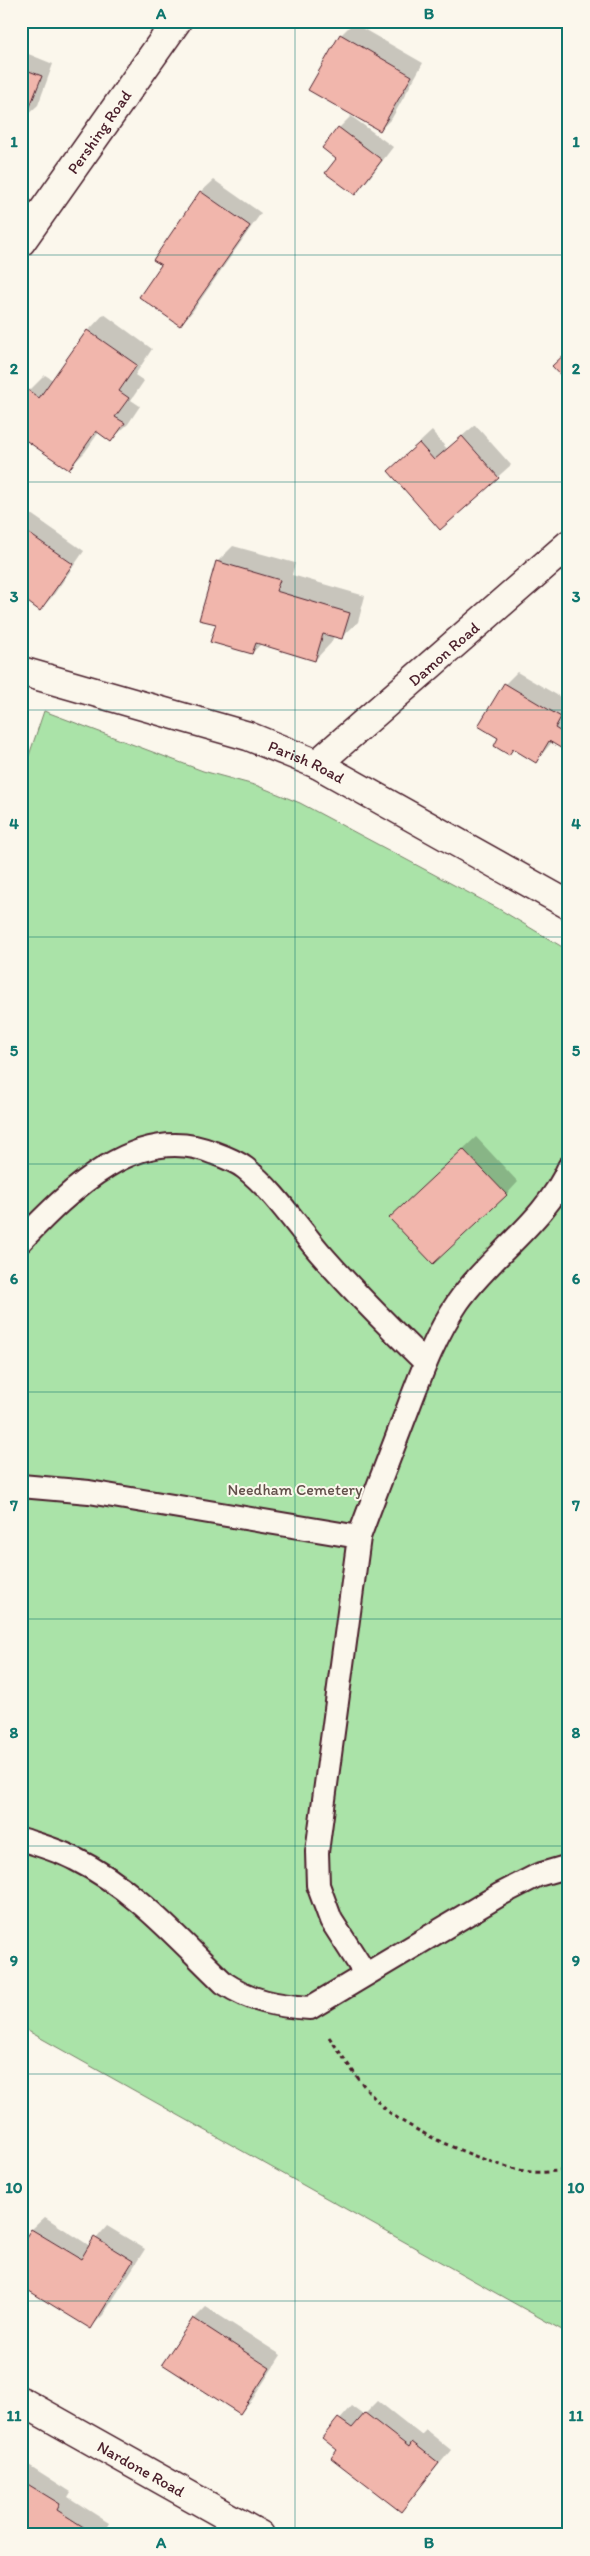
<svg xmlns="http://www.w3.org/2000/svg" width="590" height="2556" viewBox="0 0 590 2556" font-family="Itim,sans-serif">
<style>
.green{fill:#aae3a8;stroke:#7a816a}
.shadow{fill:#0003}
.building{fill:#f1b6ac;stroke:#4a1f2b}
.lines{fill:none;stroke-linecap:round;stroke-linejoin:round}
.lane-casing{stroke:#4a1f2b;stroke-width:26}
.street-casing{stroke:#4a1f2b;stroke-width:31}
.secondary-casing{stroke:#4a1f2b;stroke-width:31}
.path{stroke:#4a1f2b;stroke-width:3;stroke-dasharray:4 4;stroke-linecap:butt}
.lane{stroke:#fbf7ec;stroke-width:22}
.street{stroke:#fbf7ec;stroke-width:28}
.secondary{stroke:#fbf7ec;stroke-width:28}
.grid{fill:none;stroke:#0f766e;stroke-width:1;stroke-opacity:0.55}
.labels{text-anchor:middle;stroke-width:4;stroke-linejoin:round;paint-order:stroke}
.street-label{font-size:16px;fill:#4a1f2b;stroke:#fbf7ec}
.park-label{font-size:16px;fill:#62504a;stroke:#fbf7ec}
.neatline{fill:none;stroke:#0f766e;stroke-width:2}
.grid-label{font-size:16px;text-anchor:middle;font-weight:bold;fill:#0f766e}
</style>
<rect width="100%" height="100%" fill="#fbf7ec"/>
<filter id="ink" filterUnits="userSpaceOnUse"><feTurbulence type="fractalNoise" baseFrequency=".02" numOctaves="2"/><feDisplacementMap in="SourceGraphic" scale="10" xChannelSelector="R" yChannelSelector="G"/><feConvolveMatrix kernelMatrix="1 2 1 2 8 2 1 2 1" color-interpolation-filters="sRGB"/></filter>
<g filter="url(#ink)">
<path class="green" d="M44,711L203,771L258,786L300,803L499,909L569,951V2334L21,2027V779Z"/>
<g class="shadow">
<path d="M353,23L423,63L392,118L380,130L341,35Z"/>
<path d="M21,51L53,64L38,105L25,117L21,116Z"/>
<path d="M351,116L393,147L367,181L355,194L337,158L339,128Z"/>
<path d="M214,180L261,213L192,312L180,325L162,265L201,192Z"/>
<path d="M104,314L152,349L135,375L144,381L131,400L140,406L128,424L111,440L99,432L85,452L69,468L29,391L45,375L53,380L88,331Z"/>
<path d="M475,425L511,465L440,528L389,471L432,431L447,449Z"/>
<path d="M21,507L84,551L52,597L40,609L21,596Z"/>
<path d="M233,546L295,563L292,575L365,596L358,622L341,638L334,636L331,643L315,660L261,644L252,653L217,623V562Z"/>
<path d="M517,672L569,702L567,715L569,717V751L553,741L536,761L514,748L509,753L499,738L505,684Z"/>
<path d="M476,1137L518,1182L506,1195L403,1205Z"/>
<path d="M45,2217L90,2246L107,2226L145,2249L103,2315L91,2327L21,2247L32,2229Z"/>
<path d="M206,2307L281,2355L252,2400L240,2413L194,2319Z"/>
<path d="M378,2401L421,2435L426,2430L451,2450L401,2510L339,2449L324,2438L352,2406L364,2415Z"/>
<path d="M21,2460L71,2492L68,2497L109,2523L102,2535H21Z"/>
</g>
<g class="building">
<path d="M340,34L412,76L380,131L308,90Z"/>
<path d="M21,68L42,76L25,119L21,117Z"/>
<path d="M338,127L382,160L355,195L325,173L336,159L322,148Z"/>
<path d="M200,191L250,226L180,326L139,297L161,265L153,260Z"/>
<path d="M87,330L137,365L119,391L129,398L115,417L125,423L111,442L96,431L69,470L21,437V400L28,390L39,398Z"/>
<path d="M569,350V384L552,366Z"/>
<path d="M462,436L499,478L440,530L388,471L419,443L434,460Z"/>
<path d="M21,528L73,564L40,611L21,597Z"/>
<path d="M216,561L280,580L276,591L350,613L342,639L323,634L315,661L256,643L252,654L210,642L216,624L199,620Z"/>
<path d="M504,683L561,717L555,728L563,733L569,723V753L549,741L536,763L513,749L509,755L494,746L498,738L478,726Z"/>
<path d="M463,1149L507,1195L433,1264L389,1218Z"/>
<path d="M31,2229L81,2259L94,2237L133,2261L91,2329L21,2286V2245Z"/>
<path d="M193,2318L270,2368L240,2414L162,2364Z"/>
<path d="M365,2413L409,2447L412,2442L439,2463L401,2512L331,2458L337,2450L322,2438L338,2418L352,2428Z"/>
<path d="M21,2480L60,2504L57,2510L96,2535H21Z"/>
</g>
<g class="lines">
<defs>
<g id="lane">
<path d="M21,1241C69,1191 138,1121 214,1153C225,1157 236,1161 245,1168C274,1191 296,1225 320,1253C353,1291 389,1327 425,1362"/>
<path d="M21,1486L89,1492L359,1537L317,1852L318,1885L331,1920L365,1973"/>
<path d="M359,1537C374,1496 390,1456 405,1416C420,1377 434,1337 458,1302C490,1256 547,1220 569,1167"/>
<path d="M21,1839C39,1845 58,1850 75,1859C134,1888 177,1938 224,1983C251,2001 277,2006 310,2008L501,1894L538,1875L569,1866"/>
</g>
<g id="street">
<path id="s1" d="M21,242L177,21"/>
<path id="s2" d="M317,764L569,544"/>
<path id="s3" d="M21,2401L260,2535"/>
</g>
<g id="secondary">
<path id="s4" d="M21,671L248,736L317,764L569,905"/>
</g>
</defs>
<use href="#lane" class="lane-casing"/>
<use href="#street" class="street-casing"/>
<use href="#secondary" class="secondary-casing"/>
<path class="path" d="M329,2037C346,2061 361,2085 382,2106C409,2132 493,2167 531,2172C543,2173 556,2171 569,2170"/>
<use href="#lane" class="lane"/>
<use href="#street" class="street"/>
<use href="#secondary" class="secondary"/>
</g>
</g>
<path class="grid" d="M295,21V2535M21,255H569M21,482H569M21,710H569M21,937H569M21,1164H569M21,1392H569M21,1619H569M21,1846H569M21,2074H569M21,2301H569"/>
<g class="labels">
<g class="street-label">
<text dy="6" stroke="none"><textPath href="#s1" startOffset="135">Pershing Road</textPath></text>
<text dy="6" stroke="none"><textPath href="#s2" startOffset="168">Damon Road</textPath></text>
<text dy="6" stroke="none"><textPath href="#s4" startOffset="300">Parish Road</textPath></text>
<text dy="6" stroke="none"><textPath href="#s3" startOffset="138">Nardone Road</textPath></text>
</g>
<g class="park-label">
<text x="295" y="1495">Needham Cemetery</text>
</g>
</g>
<rect width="590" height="2556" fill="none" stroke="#fbf7ec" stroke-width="55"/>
<rect x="28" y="28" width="534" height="2500" class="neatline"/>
<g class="grid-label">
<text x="161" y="19">A</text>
<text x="429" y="19">B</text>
<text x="14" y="147">1</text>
<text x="576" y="147">1</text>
<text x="14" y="374">2</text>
<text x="576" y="374">2</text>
<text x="14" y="602">3</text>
<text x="576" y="602">3</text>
<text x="14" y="829">4</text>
<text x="576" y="829">4</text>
<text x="14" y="1056">5</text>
<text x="576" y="1056">5</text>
<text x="14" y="1284">6</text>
<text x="576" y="1284">6</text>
<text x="14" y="1511">7</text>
<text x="576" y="1511">7</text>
<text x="14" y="1738">8</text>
<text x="576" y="1738">8</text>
<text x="14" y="1966">9</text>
<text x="576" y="1966">9</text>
<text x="14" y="2193">10</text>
<text x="576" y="2193">10</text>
<text x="14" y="2421">11</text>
<text x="576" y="2421">11</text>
<text x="161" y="2548">A</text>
<text x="429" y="2548">B</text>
</g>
</svg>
